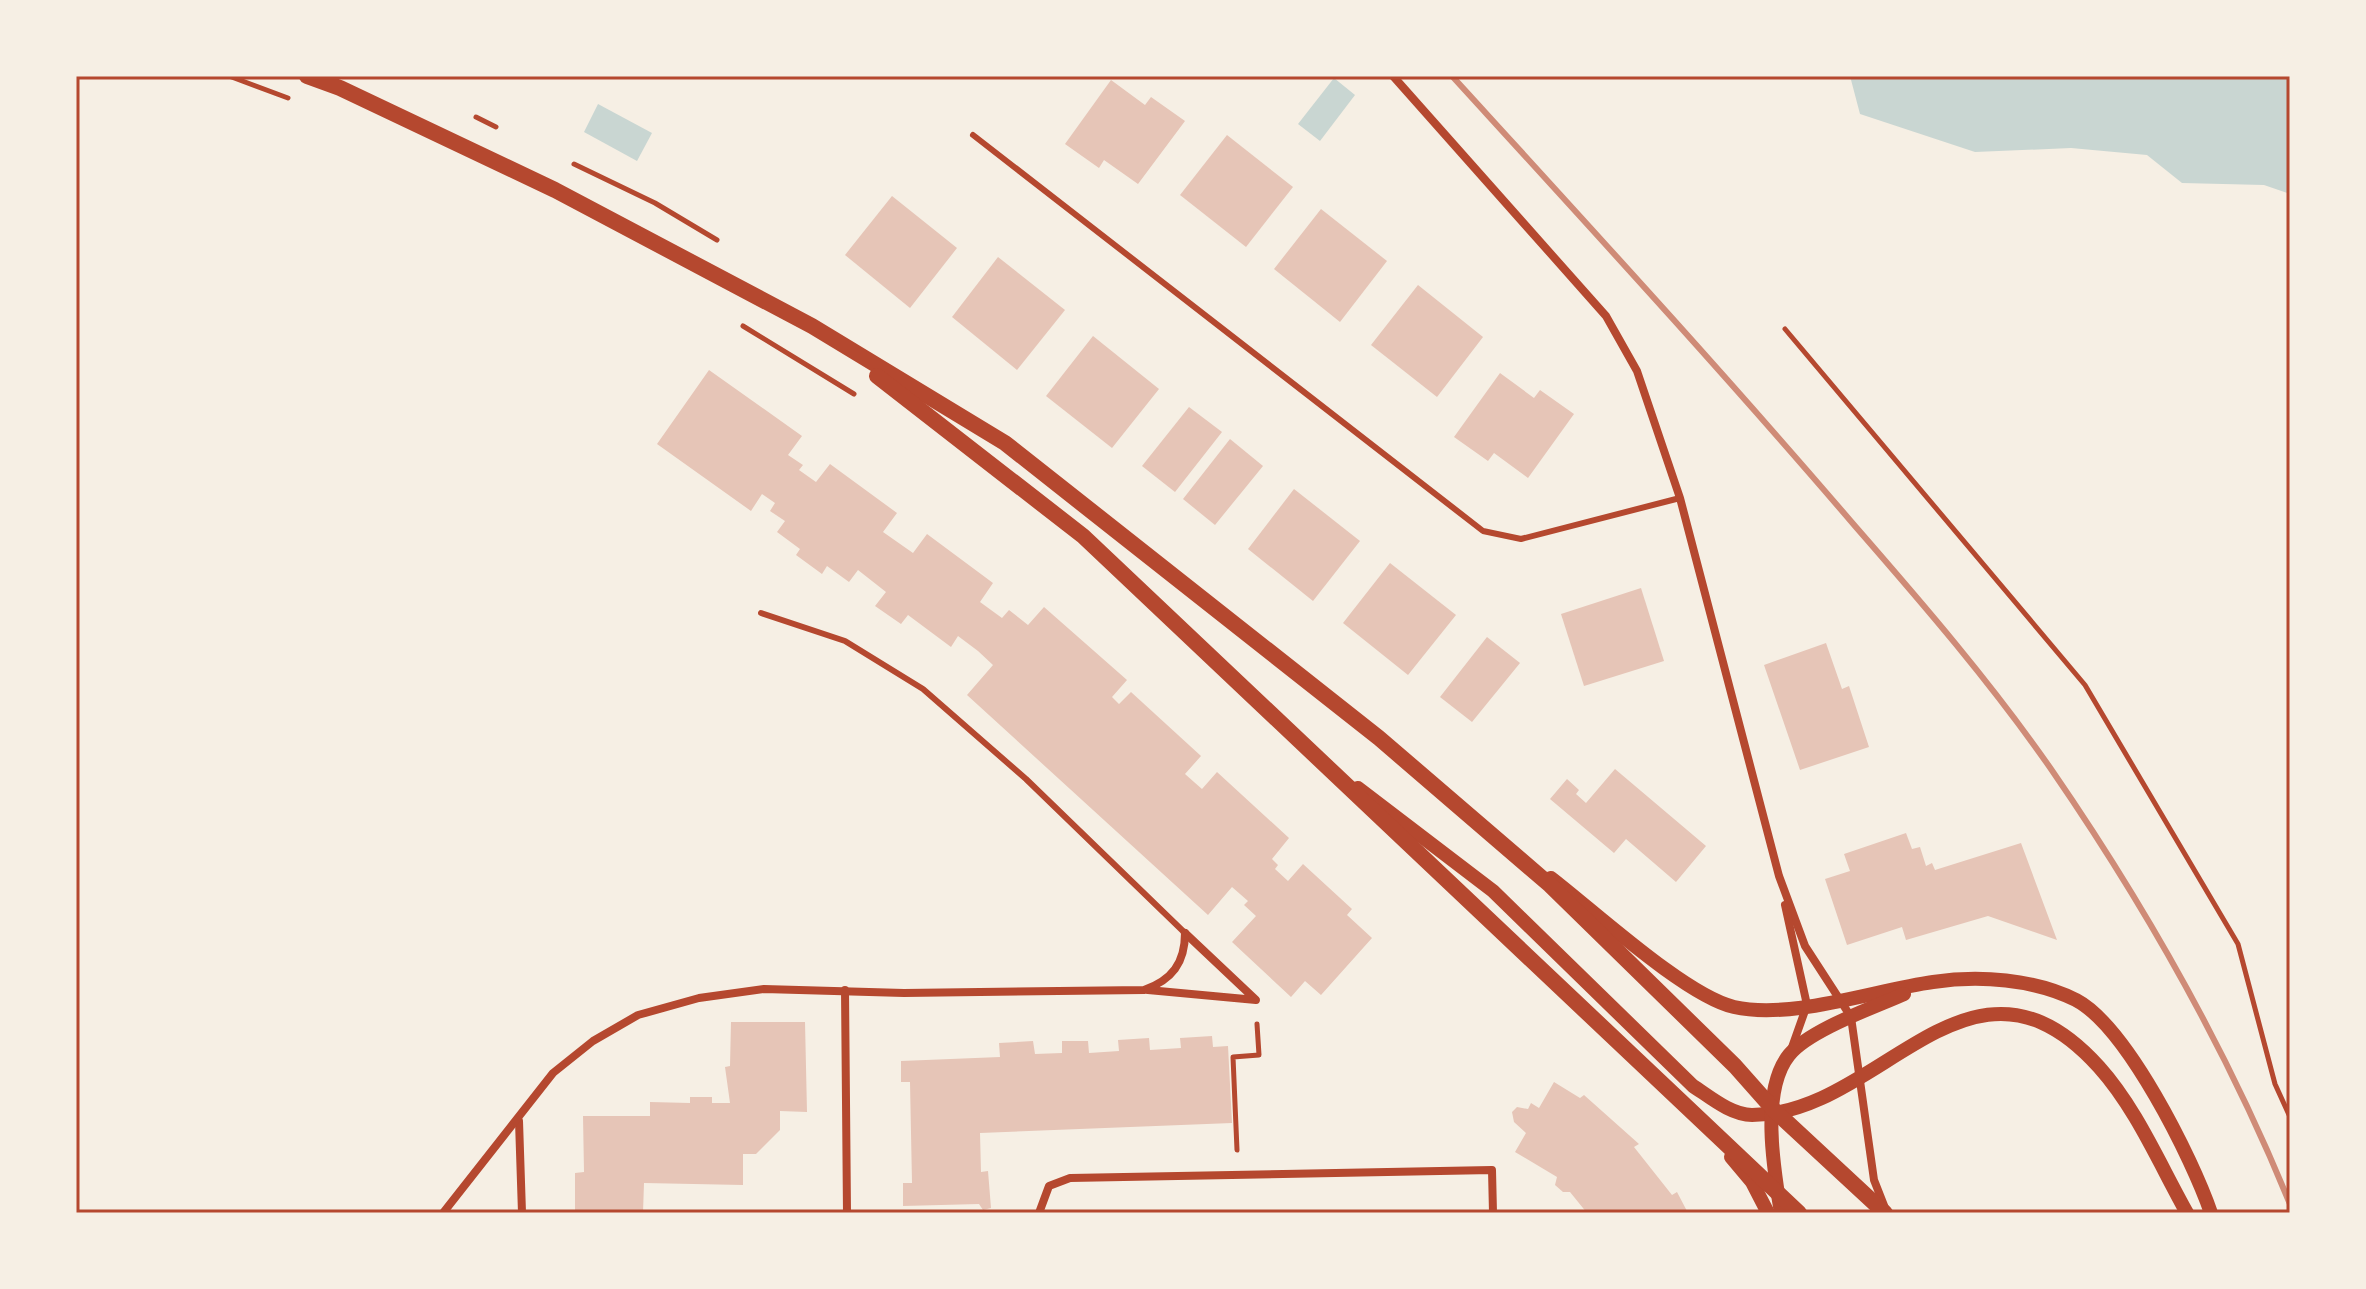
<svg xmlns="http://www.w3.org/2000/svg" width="2366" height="1289" viewBox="0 0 2366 1289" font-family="'Exo 2',sans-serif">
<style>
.water{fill:#c9d6d2}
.building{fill:#e6c5b7}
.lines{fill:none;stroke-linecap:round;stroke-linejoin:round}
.path{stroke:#b5482f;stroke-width:5}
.service{stroke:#b5482f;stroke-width:6}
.minor{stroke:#b5482f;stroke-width:8}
.tertiary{stroke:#b5482f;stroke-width:14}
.secondary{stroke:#b5482f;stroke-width:16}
.rail{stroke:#cf8b77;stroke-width:6}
.neatline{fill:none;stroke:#b5482f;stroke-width:3}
</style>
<rect width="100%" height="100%" fill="#f6efe4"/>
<g class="water">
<path d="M1850,76H2290V194L2264,185L2182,183L2147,155L2071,148L1975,152L1860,114Z"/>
<path d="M1334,78L1355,95L1320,141L1298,124Z"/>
<path d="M598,104L652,133L637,161L584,132Z"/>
</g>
<g class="building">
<path d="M1111,80L1145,105L1151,97L1185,121L1138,184L1104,160L1099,168L1065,144Z"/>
<path d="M1227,135L1293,187L1246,247L1180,195Z"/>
<path d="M892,196L957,248L910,308L845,255Z"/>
<path d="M1321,209L1387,261L1340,322L1274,269Z"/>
<path d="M998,257L1065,310L1017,370L952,317Z"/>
<path d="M1418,285L1483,337L1437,397L1371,345Z"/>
<path d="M1093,336L1159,389L1112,448L1046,396Z"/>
<path d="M709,370L802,436L788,455L803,465L799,470L816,482L830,464L897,513L883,532L913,553L927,534L993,583L980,602L1002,618L1009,610L1028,625L1044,607L1127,680L1112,697L1119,704L1131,692L1201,756L1185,774L1194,782L1202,789L1217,772L1289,838L1272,859L1278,865L1275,869L1288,881L1303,864L1352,909L1347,915L1372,938L1321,995L1305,981L1291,997L1232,942L1256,916L1244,905L1248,901L1232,887L1208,915L967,695L993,665L978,651L958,636L951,647L908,615L901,624L875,606L886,592L858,570L849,582L827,566L822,574L796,555L800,549L777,532L785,521L770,511L775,503L762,494L751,511L657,444Z"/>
<path d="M1500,373L1534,398L1540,390L1574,414L1528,478L1494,453L1488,461L1454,437Z"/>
<path d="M1189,407L1222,432L1175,492L1142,466Z"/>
<path d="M1230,439L1263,466L1215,525L1183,499Z"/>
<path d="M1294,489L1360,541L1313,601L1248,549Z"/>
<path d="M1390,563L1456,615L1408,675L1343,623Z"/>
<path d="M1641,588L1664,661L1584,686L1561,614Z"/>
<path d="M1487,637L1520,663L1472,722L1440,697Z"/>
<path d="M1826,643L1842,689L1849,686L1869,747L1800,770L1764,665Z"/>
<path d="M1615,769L1706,846L1676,882L1626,839L1614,853L1550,799L1567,779L1579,790L1576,794L1586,803Z"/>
<path d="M1906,833L1912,849L1920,847L1926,866L1932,863L1935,870L2021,843L2057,940L1988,916L1906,940L1902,927L1847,945L1825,879L1850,871L1844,854Z"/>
<path d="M731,1022H805L807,1112L780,1111V1130L756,1154H743V1185L644,1183L643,1213H575V1173L584,1172L583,1116H650V1102L690,1103V1097H712V1103H730L725,1067L730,1066Z"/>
<path d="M1212,1036L1213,1047L1228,1046L1232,1123L980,1133L981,1172L988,1171L991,1208L983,1210L979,1204L903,1206V1183H912L910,1082H901V1061L1000,1057L999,1043L1033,1041L1035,1054L1062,1053V1041H1088L1089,1053L1119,1051L1118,1040L1149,1038L1150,1050L1181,1048L1180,1038Z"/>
<path d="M1554,1082L1580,1098L1584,1095L1639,1144L1634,1147L1672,1195L1677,1192L1688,1213H1587L1570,1192H1563L1555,1185L1557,1177L1515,1152L1526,1133L1514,1122L1512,1112L1517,1107L1528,1109L1531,1103L1539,1108Z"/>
</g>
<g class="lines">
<g class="path">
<path d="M229,76L288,98"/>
<path d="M476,117L496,127"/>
<path d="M574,164L655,203L717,240"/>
<path d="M743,326L854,394"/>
<path d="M1785,329L2085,685L2238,944L2275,1084L2290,1117"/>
<path d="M1237,1150L1233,1057L1259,1055L1257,1024"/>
</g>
<g class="service">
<path d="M973,135L1483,531L1521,539L1680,498"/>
<path d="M761,613L845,641L923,689L1026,779L1185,933"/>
</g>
<g class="minor">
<path d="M1393,76L1606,316L1637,371L1680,498L1779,876L1805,946L1851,1017L1874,1180L1885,1208"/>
<path d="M1785,905L1807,1005L1791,1050"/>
<path d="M845,990L847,1213"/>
<path d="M1148,990L1256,1000L1185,933"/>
<path d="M519,1121L522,1213"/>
<path d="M443,1213L553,1073L593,1041L638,1015L699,998L764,989L904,993L1144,990C1172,980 1185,963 1185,933"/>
<path d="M1039,1213L1049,1186L1070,1178L1492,1170L1493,1213"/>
</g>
<g class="tertiary">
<path d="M1358,788L1493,891L1693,1086C1710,1097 1731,1115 1752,1115C1882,1115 1970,924 2099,1067C2136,1108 2160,1165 2187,1213"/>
<path d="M1551,878C1594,911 1686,996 1734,1007C1792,1020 1875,990 1933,982C1979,975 2034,979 2076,1000C2127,1027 2192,1158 2211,1213"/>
<path d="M1731,1157L1752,1182L1768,1213"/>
<path d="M1781,1213C1774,1171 1760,1091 1789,1055C1809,1030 1875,1007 1904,994"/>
</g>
<g class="secondary">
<path d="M307,76L340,88L555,190L812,326L1005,443L1379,738L1550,885L1735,1066L1774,1110L1885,1213"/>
<path d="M877,376L1083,536L1799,1213"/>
</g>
<path class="rail" d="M1452,76C1588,225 1724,373 1855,526C1923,604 1992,684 2051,769C2144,904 2228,1052 2290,1204"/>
</g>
<rect width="2366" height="1289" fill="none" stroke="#f6efe4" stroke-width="156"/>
<rect x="78" y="78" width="2210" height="1133" class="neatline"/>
</svg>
